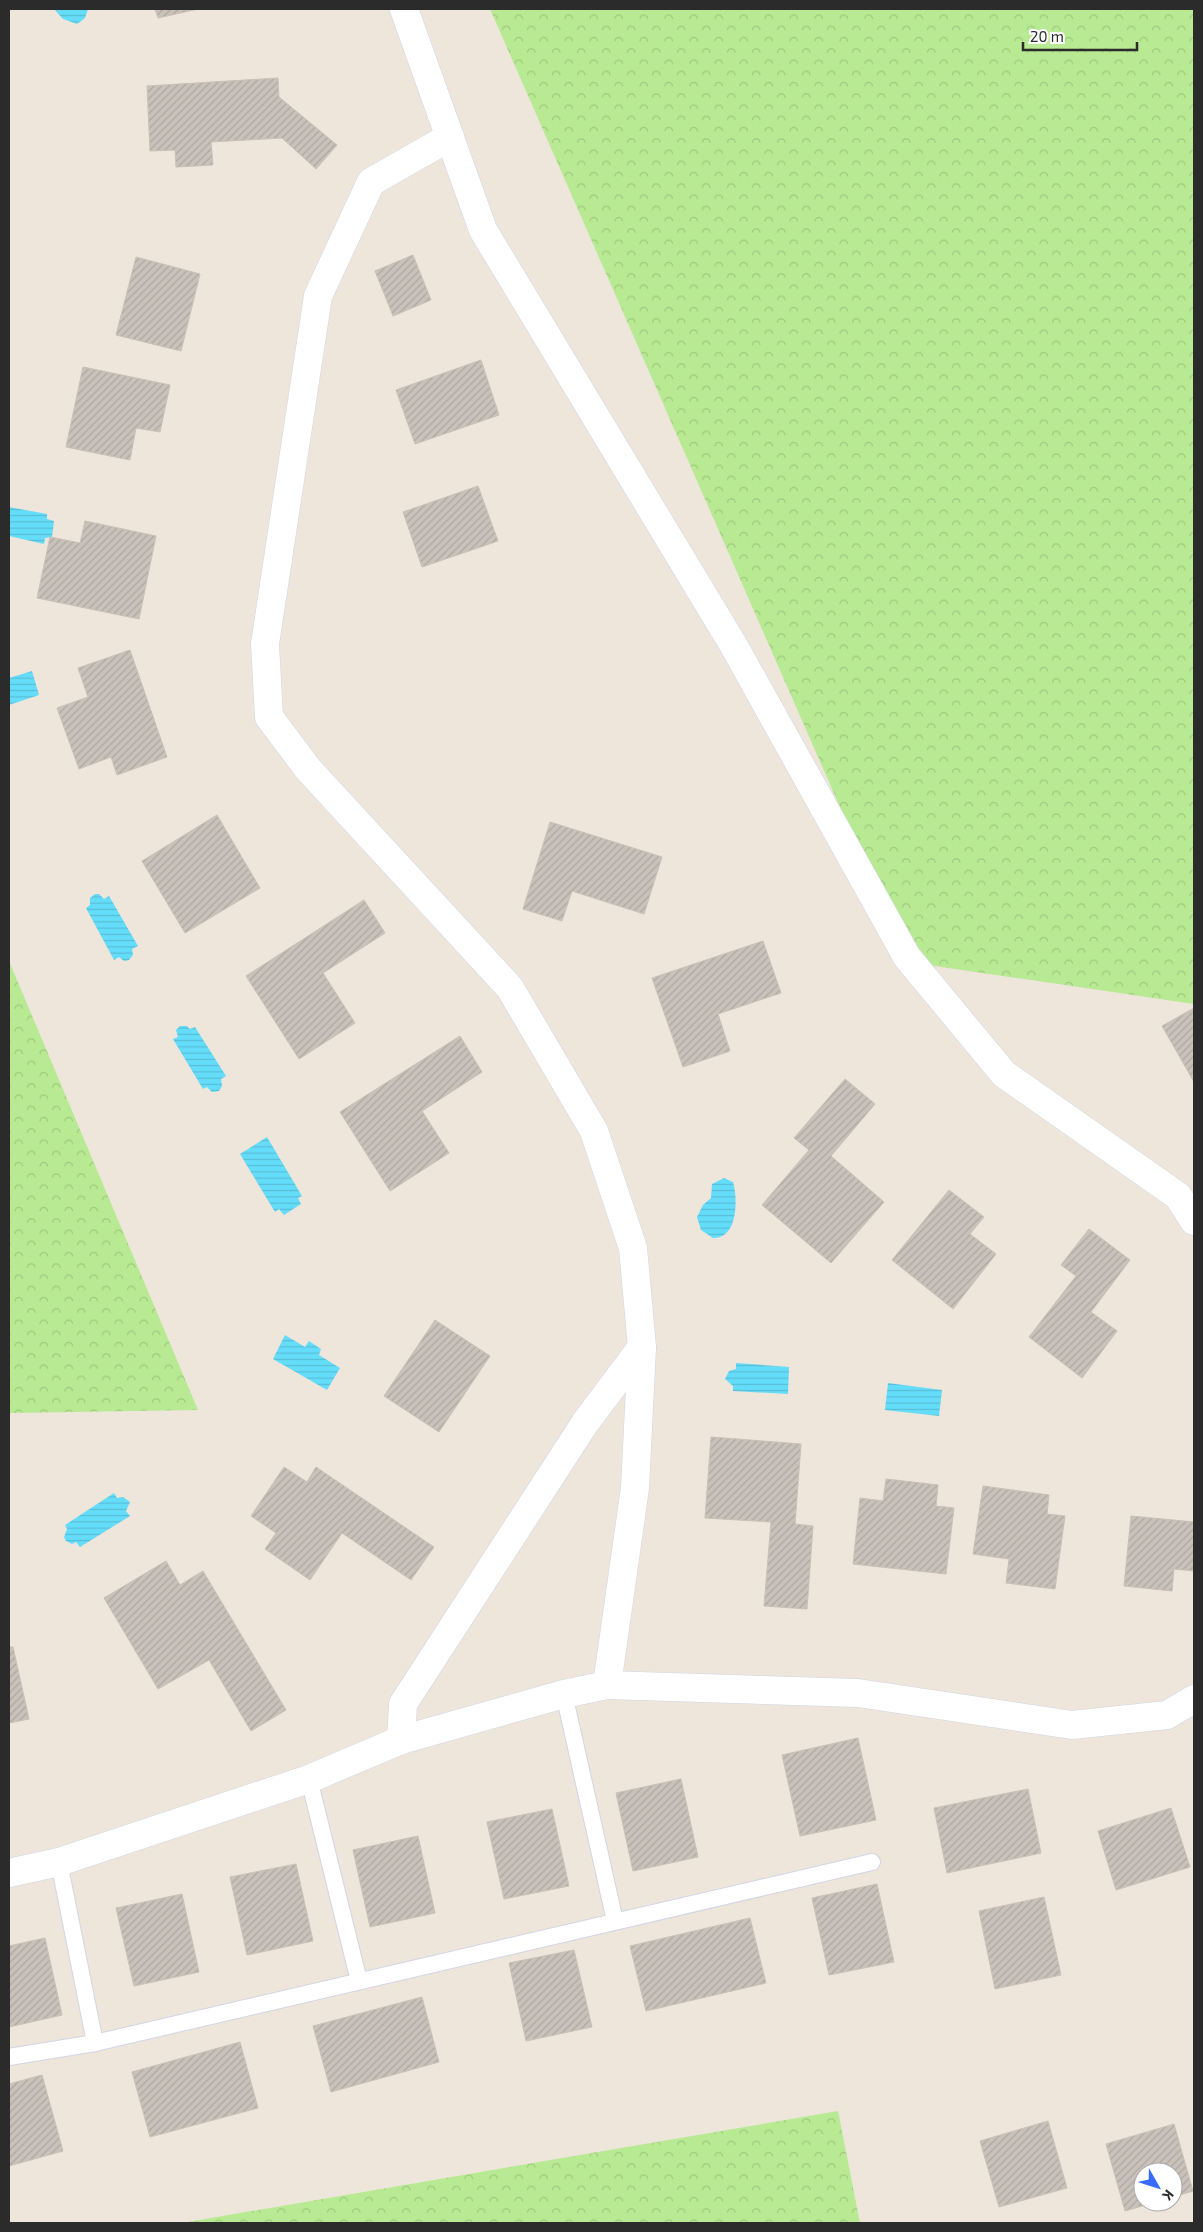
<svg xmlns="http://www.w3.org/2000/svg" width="1203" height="2232" viewBox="0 0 1203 2232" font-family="'Exo 2',sans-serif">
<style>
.forest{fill:url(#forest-crowns)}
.water{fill:url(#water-rules)}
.building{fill:url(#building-hatch);stroke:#cac1b5}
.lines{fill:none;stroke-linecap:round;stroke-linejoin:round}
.lane-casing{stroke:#d0d6e5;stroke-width:18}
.street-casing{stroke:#d0d6e5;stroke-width:29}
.lane{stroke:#fff;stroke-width:16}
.street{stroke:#fff;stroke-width:28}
</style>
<defs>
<pattern id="forest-crowns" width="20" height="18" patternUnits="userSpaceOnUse" patternTransform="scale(1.25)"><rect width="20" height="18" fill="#b7ea92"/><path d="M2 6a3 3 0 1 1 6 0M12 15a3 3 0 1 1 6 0" fill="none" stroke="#9ec97e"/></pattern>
<pattern id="water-rules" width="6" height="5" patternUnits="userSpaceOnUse" patternTransform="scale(1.25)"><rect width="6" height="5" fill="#64ddfa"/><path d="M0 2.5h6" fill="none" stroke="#57bed6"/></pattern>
<pattern id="building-hatch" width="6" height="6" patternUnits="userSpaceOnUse" patternTransform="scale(1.25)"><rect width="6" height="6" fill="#c9c2bb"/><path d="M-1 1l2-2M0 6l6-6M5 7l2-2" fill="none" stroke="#ada7a1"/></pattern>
</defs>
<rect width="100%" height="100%" fill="#eee5db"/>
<g class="forest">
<path d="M490,9H1194V1004L908,962Z"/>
<path d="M9,961L198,1410L9,1413Z"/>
<path d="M838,2111L860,2223H182Z"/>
</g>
<g class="water">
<path d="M54,9H88L85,18L77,24L63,19Z"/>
<path d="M9,507L47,514V519L54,521L52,537L45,538L44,544L9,536Z"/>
<path d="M32,671L39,695L9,705V678Z"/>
<path d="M95,894H99L104,899L109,896L138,946L132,949L133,955L129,960L124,961L119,957L114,960L86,908L90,905V898Z"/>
<path d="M180,1026H187L190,1029L195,1027L226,1076L221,1079L222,1086L219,1091L212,1092L207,1087L203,1089L173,1039L178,1037L176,1030Z"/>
<path d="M267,1137L302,1196L298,1198L301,1204L284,1215L279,1209L275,1212L240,1154Z"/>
<path d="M724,1178L733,1182C738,1199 738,1239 713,1238L701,1230L697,1217L703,1205L711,1198L712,1184Z"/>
<path d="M285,1335L305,1347L309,1341L321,1349L319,1355L340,1368L327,1390L273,1359Z"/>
<path d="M736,1363L789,1367L788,1394L733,1391V1386L725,1379L729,1371L736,1369Z"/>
<path d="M888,1383L942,1390L939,1416L885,1410Z"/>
<path d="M114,1493L117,1498L123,1497L130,1502L126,1511L130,1516L80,1547L76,1542L72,1544L66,1541L64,1537L67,1529L65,1525Z"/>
</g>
<g class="building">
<path d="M155,9H198L158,18Z"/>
<path d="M278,78L279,97L337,145L316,169L282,138L211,142L213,165L176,167L175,150L150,151L147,86Z"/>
<path d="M413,255L431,300L393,316L375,271Z"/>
<path d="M136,257L200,274L181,351L116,335Z"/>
<path d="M481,360L499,415L415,444L396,390Z"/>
<path d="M83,367L170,385L160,432L136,428L130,460L66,447Z"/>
<path d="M478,486L498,541L422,567L403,512Z"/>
<path d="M85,521L156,536L139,619L37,598L50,537L80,543Z"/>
<path d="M130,650L167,757L117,775L111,757L79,769L57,708L88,697L78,668Z"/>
<path d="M217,815L260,888L185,933L142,861Z"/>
<path d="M550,822L662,857L644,914L572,891L562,921L523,909Z"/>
<path d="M364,900L385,933L323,973L355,1023L299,1059L246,976Z"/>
<path d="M763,941L781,993L718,1014L730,1051L683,1067L652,978Z"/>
<path d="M1194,1008V1082L1162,1026Z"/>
<path d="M460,1036L482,1072L422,1111L449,1153L390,1191L340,1112Z"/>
<path d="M845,1079L875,1104L831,1156L884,1202L831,1263L762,1205L809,1150L794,1138Z"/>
<path d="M949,1190L984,1217L970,1234L996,1254L953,1309L892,1260Z"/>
<path d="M1089,1229L1130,1260L1091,1312L1117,1331L1082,1378L1029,1337L1076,1276L1061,1265Z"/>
<path d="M435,1320L490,1356L439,1432L384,1396Z"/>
<path d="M711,1437L801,1444L795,1524L813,1526L807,1609L764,1606L771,1522L705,1518Z"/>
<path d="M284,1467L307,1482L316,1467L434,1547L411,1580L342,1533L310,1580L265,1549L276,1533L251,1516Z"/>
<path d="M886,1479L938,1485L936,1506L954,1508L946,1574L853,1564L860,1498L883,1501Z"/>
<path d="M983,1486L1049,1495L1047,1514L1065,1516L1055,1589L1006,1583L1009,1559L973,1554Z"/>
<path d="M1131,1516L1194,1522V1571L1174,1569L1172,1591L1124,1586Z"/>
<path d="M166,1561L180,1585L203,1571L286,1710L251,1731L209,1660L158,1689L104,1598Z"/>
<path d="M9,1647H13L29,1719L9,1723Z"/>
<path d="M858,1738L876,1820L800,1836L782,1755Z"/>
<path d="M681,1779L698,1857L633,1871L616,1793Z"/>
<path d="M1028,1789L1041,1853L947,1873L934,1808Z"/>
<path d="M1171,1808L1190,1867L1116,1890L1098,1831Z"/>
<path d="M552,1809L569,1886L504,1899L487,1822Z"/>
<path d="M418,1836L435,1913L370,1927L353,1850Z"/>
<path d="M296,1864L313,1941L247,1955L230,1877Z"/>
<path d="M877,1884L894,1962L829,1975L812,1898Z"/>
<path d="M182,1894L199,1972L134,1986L116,1908Z"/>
<path d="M1044,1897L1061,1975L995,1989L979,1911Z"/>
<path d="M750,1918L766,1983L646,2011L630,1946Z"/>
<path d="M45,1938L62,2015L9,2027V1946Z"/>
<path d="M574,1950L592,2027L526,2041L509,1963Z"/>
<path d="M422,1997L439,2062L331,2092L313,2026Z"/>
<path d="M240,2042L258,2108L150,2137L132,2072Z"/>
<path d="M42,2075L63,2151L9,2166V2084Z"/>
<path d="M1048,2121L1067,2188L999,2207L980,2141Z"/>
<path d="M1174,2124L1193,2191L1173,2197V2172H1143V2202H1156L1125,2211L1106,2144Z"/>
</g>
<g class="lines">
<defs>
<g id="lane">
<path d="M564,1694L615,1921"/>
<path d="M309,1779L359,1981"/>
<path d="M59,1862L95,2043"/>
<path d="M9,2057L95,2043L872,1862"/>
</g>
<g id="street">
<path d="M404,9L483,230L734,646L907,957L1004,1074L1178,1196L1194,1221"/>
<path d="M450,137L371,182L318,296L265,644L269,717L308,769L510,988L594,1131L633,1248L642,1347L635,1488L607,1685"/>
<path d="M401,1740L403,1704L585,1423L642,1347"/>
<path d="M9,1873L59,1862L309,1779L401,1740L564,1694L607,1685L858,1693L1072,1725L1167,1715L1194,1699"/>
</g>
</defs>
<use href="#lane" class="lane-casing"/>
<use href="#street" class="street-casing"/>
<use href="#lane" class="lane"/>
<use href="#street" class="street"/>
</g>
<rect width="1203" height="2232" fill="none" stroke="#2b2b2b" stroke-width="20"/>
<g transform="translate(1158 2187) rotate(129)"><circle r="24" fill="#ffffff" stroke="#aaaaaa"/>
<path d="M0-4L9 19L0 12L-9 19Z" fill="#376bff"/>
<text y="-8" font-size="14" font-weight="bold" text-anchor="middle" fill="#2b2b2b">K</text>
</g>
<path d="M1023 42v8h114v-8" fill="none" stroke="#2b2b2b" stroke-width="2.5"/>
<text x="1030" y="42" font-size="15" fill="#2b2b2b" stroke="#ffffff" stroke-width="4" paint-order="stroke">20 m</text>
</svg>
